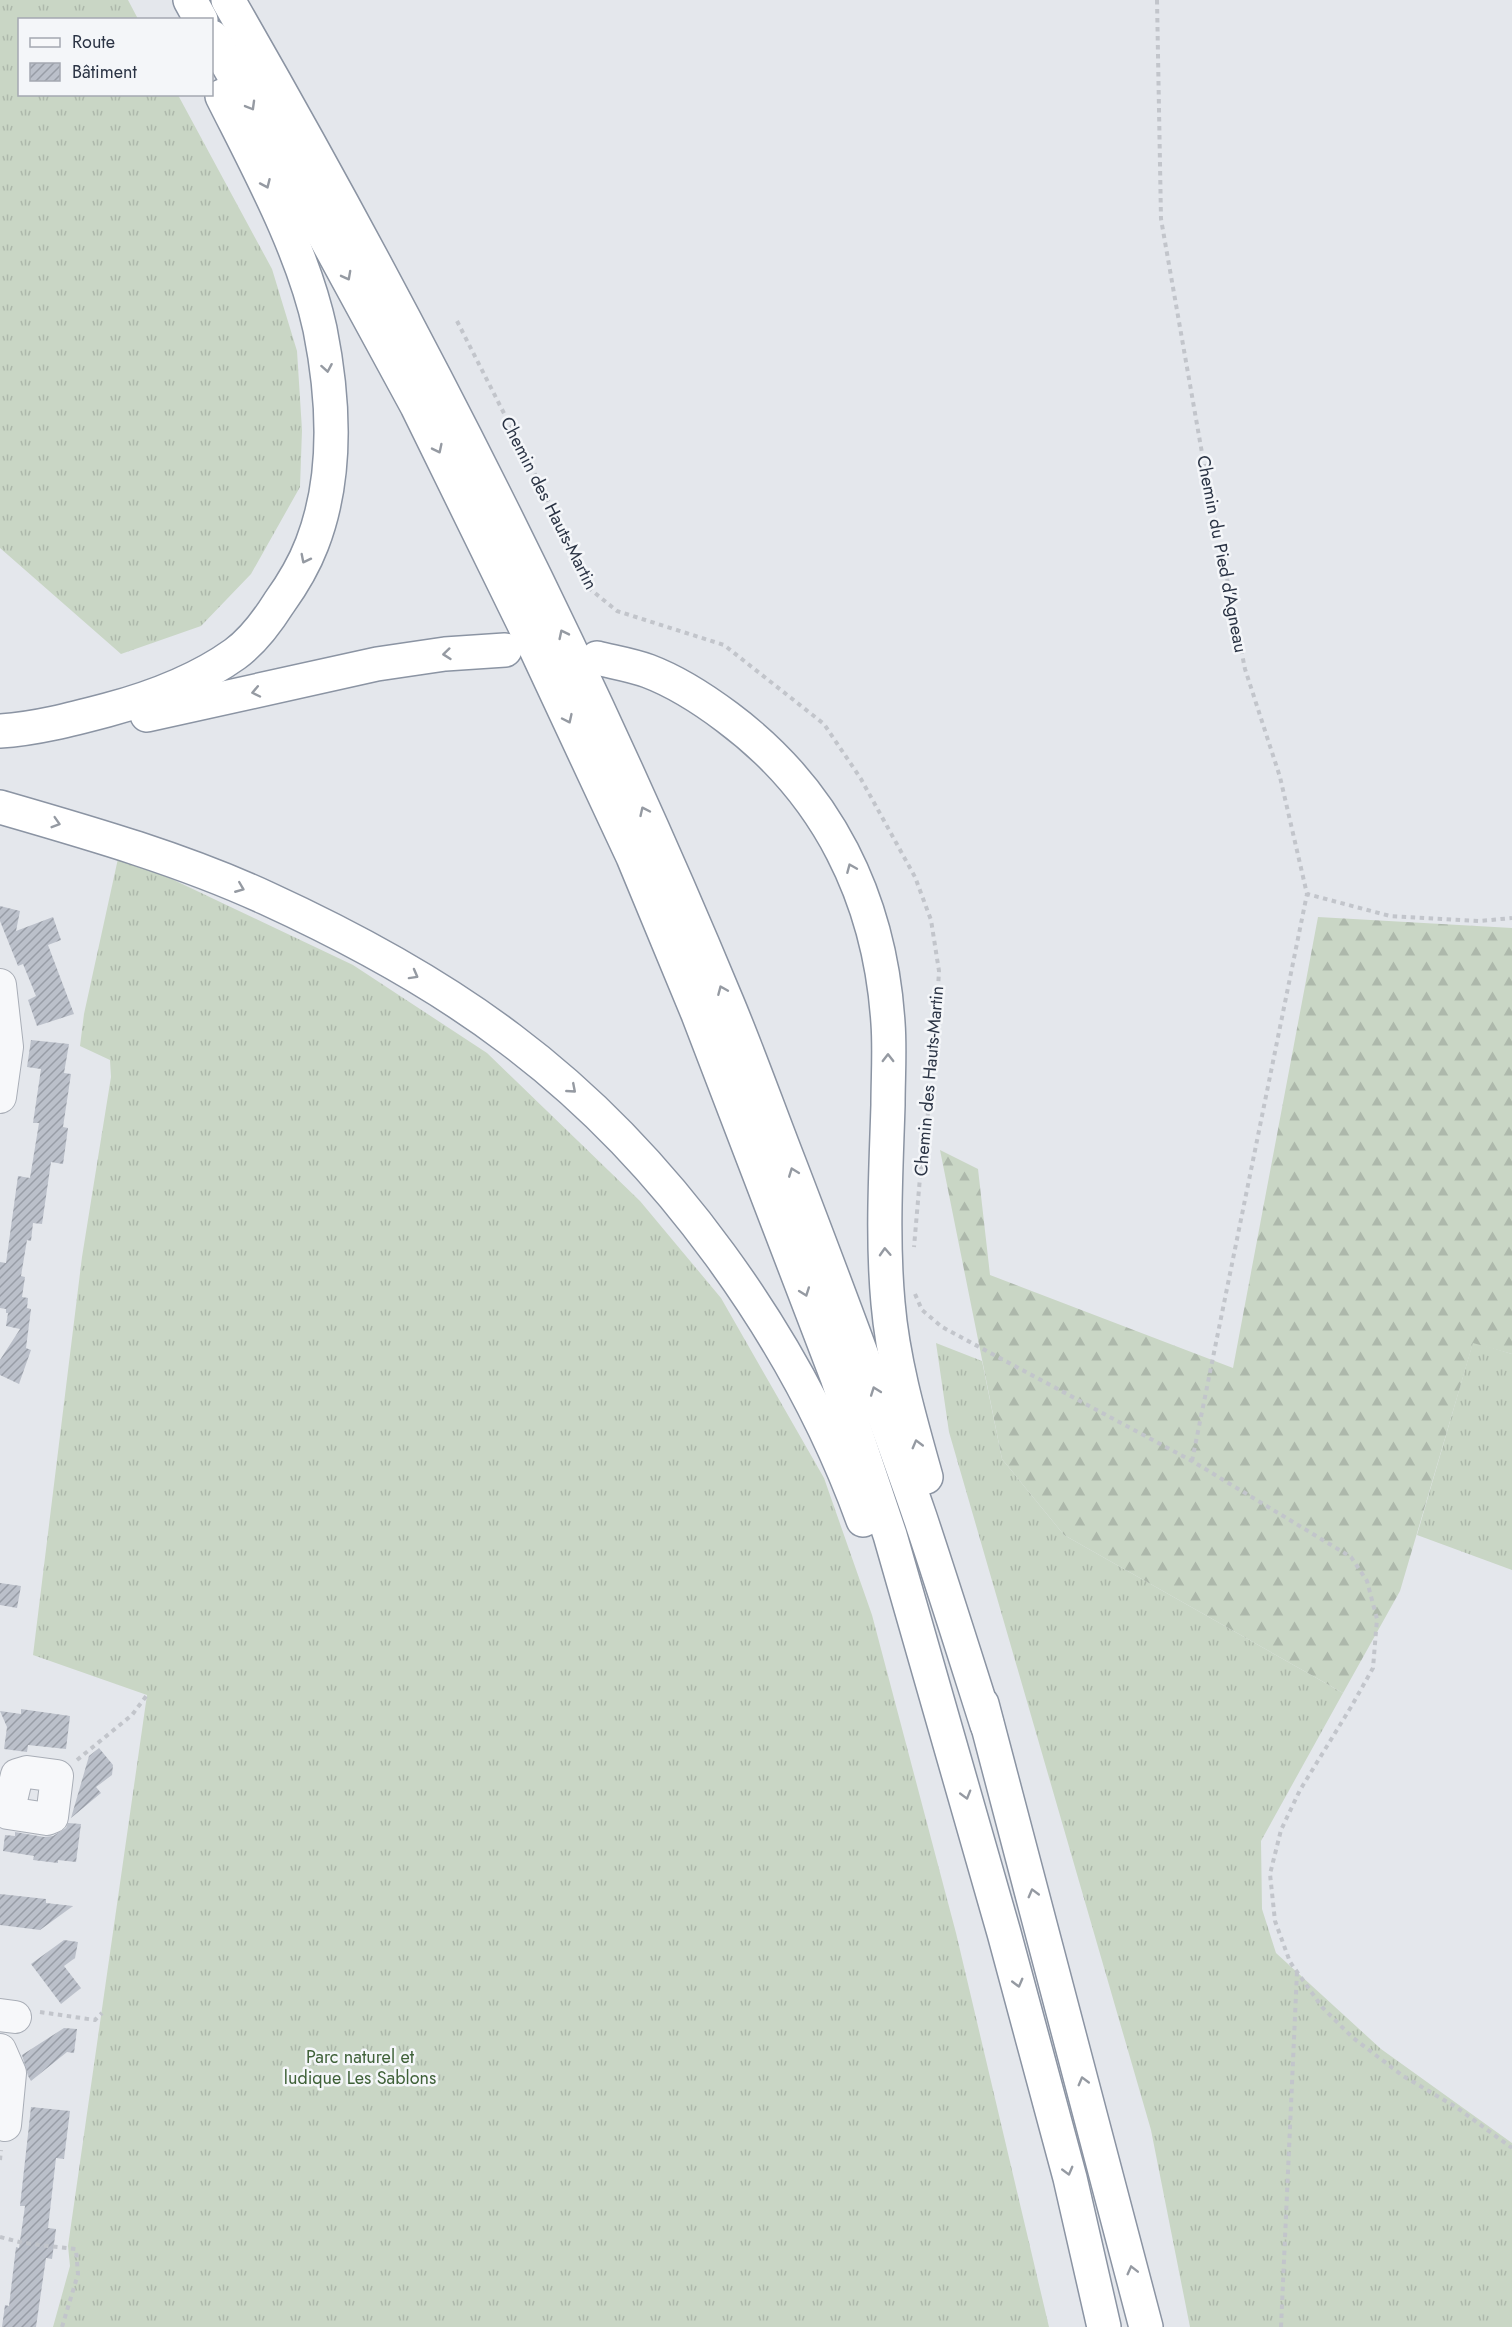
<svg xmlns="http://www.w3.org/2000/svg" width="1512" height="2327" viewBox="0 0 1512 2327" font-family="Jost,sans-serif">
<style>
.grass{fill:url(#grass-tufts)}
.forest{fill:url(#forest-firs)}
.building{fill:url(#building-hatch)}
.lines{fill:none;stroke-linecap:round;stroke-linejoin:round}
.minor-casing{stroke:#a9aeb7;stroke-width:34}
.highway-casing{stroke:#8b94a3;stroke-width:36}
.path{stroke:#c2c5cb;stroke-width:4;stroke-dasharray:4.5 4.5;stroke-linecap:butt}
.minor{stroke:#f7f8fa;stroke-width:32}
.highway{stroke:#fff;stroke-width:33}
.oneway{stroke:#959aa2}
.labels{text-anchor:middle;stroke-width:5;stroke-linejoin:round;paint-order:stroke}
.street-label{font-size:18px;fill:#2b3445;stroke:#f4f6f9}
.park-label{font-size:18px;fill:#3f6138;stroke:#f4f6f9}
</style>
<defs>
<pattern id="grass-tufts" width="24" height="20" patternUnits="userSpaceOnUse" patternTransform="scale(1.5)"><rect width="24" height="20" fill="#c9d6c5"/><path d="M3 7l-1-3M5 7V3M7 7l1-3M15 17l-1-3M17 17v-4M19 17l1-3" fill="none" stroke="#adb8ab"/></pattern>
<pattern id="forest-firs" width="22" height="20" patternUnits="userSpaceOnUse" patternTransform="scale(1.5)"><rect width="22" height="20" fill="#c9d6c5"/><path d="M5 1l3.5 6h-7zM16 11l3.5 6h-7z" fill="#adb8ab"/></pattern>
<pattern id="building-hatch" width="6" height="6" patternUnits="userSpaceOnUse" patternTransform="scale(1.5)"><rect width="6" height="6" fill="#bbc0ca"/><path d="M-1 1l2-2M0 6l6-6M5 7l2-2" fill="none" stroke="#989da6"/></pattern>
</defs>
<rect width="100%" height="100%" fill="#e4e7ec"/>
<g class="grass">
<path d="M0,0H128L138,19L20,20V94L178,95L272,269L297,351L302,430L300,487L251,574L201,626L121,654L0,548Z"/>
<path d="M119,854L353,965L487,1053L640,1201L721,1298L824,1478L872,1615L956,1933L1049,2327H53L70,2266L68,2246L147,1695L33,1655L82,1257L111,1077L110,1060L80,1046L84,1014Z"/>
<path d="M1473,1342L1512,1354V1570L1417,1535Z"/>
<path d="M936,1343L982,1361L1002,1459L1064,1535L1343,1693L1261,1841L1262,1909L1276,1953L1381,2049L1512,2143V2327H1190L1151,2130L949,1432Z"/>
</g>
<path class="forest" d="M1318,917L1512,928V1354L1473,1343L1400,1591L1343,1693L1064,1535L1002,1459L940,1150L978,1169L990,1275L1233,1368Z"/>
<g class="building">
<path d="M0,906L20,911L16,931L53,917L61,940L48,945L74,1014L37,1026L28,1000L36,996L23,964L18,966L0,921Z"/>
<path d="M31,1040L69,1044L64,1073L71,1074L63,1127L68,1128L63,1164L51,1162L42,1224L33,1223L31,1241L27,1240L21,1276L25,1277L22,1297L28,1298L27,1308L31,1309L26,1348L31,1350L19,1384L0,1375V1360L20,1329L6,1326L8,1313H6V1309L0,1308V1262L6,1263L18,1176L30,1178L39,1123H33L41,1069L27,1067Z"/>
<path d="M0,1583L21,1586L17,1608L0,1605Z"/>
<path d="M21,1709L70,1716L66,1749L28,1745L27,1752L4,1749L7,1727L0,1711L21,1714Z"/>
<path d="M99,1748L113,1765L112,1775L96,1787L101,1793L71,1818L89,1756Z"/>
<path d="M68,1823L81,1824L76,1862L58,1860V1863L33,1860L34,1856L3,1851L5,1835L15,1836V1832L44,1837L53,1836L66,1828Z"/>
<path d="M0,1894L46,1899V1903L73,1906L40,1930L0,1925Z"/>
<path d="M64,1940L78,1942L75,1958L64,1966L81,1988L61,2004L31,1964Z"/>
<path d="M64,2028L77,2029L74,2053L67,2052L31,2081L28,2076L22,2055Z"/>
<path d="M31,2107L70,2111L64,2159L56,2158L48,2228L56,2229L52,2259L46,2258L36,2327H2L5,2305L9,2306L16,2247L19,2248L25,2206H20Z"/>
</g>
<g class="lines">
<defs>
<g id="minor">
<path d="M0,985L7,1047L0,1097"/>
<path d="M27,1772L57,1776L52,1817L47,1819L8,1813L17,1775Z"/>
<path d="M0,2015L15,2017"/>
<path d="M0,2050L10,2073L5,2125"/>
</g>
<g id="highway">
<path d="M190,0L201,20"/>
<path d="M228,0C414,323 584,657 727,1002C750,1057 770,1114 792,1170C836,1285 880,1401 920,1517C943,1586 965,1656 987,1725"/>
<path d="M212,37L293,178L417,406L535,647L633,857L698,1014L837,1377L890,1535L1004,1933L1070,2178L1104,2327"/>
<path d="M597,658C613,662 632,665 648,671C677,682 703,699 727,717C828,792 880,899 888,1023C890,1050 888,1078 888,1105C886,1171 882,1237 888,1303C893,1362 910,1420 926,1477"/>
<path d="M147,715L377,664L445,654L505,650"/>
<path d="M0,731C35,729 73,719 107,710C152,698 196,682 235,654C253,641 267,622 279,603C292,585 304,565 312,544C338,477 334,399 320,329C303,250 258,168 222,96"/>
<path d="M0,807C90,833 181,859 266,898C351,937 435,982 510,1039C665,1155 797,1338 863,1520"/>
<path d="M982,1704L1146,2327"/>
</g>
</defs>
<use href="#minor" class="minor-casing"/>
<use href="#highway" class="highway-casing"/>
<g class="path">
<path d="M1157,0L1161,219L1202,453L1245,669L1280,777L1307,894L1390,916L1480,921L1512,918"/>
<path d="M457,321L542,488L590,589L617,611L724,645L824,724L861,779L915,877L931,920L939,971L933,1075L921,1166L914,1247"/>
<path d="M915,1294L922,1310L942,1327L1192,1461L1351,1557L1367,1581L1377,1619L1373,1668L1351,1707L1300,1790L1281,1830L1270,1874L1275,1921L1290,1962L1322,2007L1352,2037L1403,2076L1456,2107L1512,2148"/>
<path d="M1192,1461L1307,894"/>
<path d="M77,1760L132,1715L147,1695"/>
<path d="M40,2012L95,2020L102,2013"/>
<path d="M0,2160L1,2150"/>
<path d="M0,2237L23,2243L76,2249L78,2274L62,2327"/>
<path d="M1281,2327L1297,1972"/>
</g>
<use href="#minor" class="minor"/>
<use href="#highway" class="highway"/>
</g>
<defs><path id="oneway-chevron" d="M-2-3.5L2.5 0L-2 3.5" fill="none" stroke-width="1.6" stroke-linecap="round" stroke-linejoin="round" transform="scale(1.5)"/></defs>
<g class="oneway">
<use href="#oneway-chevron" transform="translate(251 106) rotate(60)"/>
<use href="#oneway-chevron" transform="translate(266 184) rotate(66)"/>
<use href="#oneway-chevron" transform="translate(347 276) rotate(62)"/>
<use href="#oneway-chevron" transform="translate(327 368) rotate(80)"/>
<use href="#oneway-chevron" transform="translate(438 449) rotate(64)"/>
<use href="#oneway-chevron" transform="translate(305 559) rotate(117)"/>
<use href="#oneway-chevron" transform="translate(563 634) rotate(-116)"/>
<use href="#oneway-chevron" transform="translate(447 654) rotate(174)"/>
<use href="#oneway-chevron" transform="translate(256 692) rotate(168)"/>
<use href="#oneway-chevron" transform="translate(568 719) rotate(65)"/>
<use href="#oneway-chevron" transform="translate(644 811) rotate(-115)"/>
<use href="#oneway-chevron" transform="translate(56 823) rotate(17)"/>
<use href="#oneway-chevron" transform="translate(851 868) rotate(-113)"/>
<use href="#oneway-chevron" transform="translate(240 888) rotate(22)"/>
<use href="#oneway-chevron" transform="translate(414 975) rotate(29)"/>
<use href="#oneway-chevron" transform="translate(722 990) rotate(-113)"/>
<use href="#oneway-chevron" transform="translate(888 1058) rotate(-90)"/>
<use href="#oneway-chevron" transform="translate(572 1089) rotate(41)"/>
<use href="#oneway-chevron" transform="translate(793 1172) rotate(-111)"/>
<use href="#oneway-chevron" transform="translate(885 1252) rotate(-93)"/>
<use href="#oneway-chevron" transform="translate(805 1292) rotate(70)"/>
<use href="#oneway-chevron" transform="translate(875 1391) rotate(-110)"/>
<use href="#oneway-chevron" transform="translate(917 1444) rotate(-105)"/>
<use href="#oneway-chevron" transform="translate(966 1795) rotate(74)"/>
<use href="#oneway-chevron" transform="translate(1033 1893) rotate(-105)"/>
<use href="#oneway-chevron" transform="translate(1018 1983) rotate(75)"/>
<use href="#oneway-chevron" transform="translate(1083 2081) rotate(-105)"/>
<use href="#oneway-chevron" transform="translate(1068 2171) rotate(75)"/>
<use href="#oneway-chevron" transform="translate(1132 2270) rotate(-104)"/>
</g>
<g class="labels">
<g class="street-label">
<text transform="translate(549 503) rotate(63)" y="6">Chemin des Hauts-Martin</text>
<text transform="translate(1222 554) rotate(79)" y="6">Chemin du Pied d’Agneau</text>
<text transform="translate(929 1081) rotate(-85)" y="6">Chemin des Hauts-Martin</text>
</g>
<g class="park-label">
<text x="360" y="2063">Parc naturel et<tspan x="360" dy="21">ludique Les Sablons</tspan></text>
</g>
</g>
<rect x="18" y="18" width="195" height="78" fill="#f4f6f9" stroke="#a4a8b1" stroke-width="1.5"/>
<rect x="30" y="38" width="30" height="9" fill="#f7f8fa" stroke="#a4a8b1" stroke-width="1.5"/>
<text x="72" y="48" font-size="18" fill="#2b3445">Route</text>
<rect x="30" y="63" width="30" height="18" fill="url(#building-hatch)" stroke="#a4a8b1" stroke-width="1.5"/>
<text x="72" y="78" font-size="18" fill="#2b3445">Bâtiment</text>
</svg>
